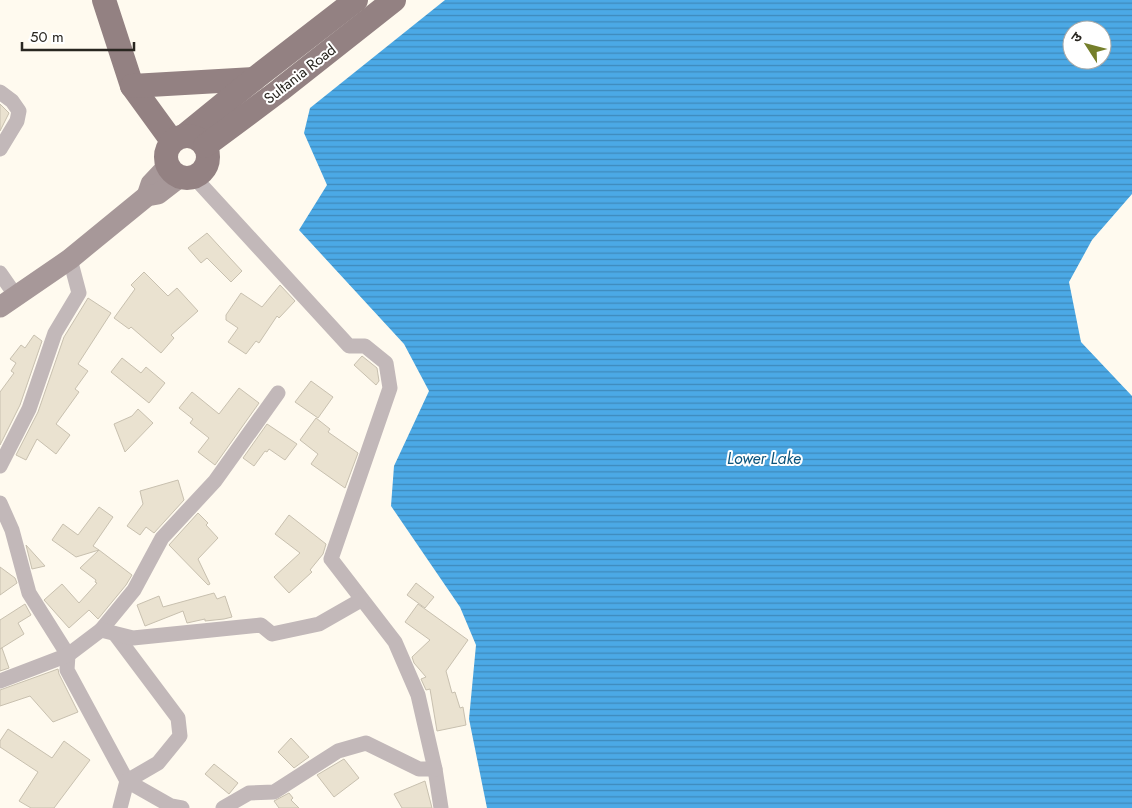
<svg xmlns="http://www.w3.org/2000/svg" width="1132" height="808" viewBox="0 0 1132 808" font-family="Jost,'Noto Sans Devanagari',sans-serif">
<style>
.water{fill:url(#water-rules);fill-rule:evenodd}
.building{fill:#eae2d0;stroke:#c8c0af}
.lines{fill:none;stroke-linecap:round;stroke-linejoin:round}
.street{stroke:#c2b8b9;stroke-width:15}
.secondary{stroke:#a79899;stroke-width:21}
.primary{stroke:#938182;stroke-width:24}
.labels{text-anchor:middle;stroke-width:4;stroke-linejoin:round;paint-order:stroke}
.street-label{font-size:15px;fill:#292620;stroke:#fff}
.water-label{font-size:16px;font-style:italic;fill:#0c557d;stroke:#fff}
</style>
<defs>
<pattern id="water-rules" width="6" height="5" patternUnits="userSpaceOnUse" patternTransform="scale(1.25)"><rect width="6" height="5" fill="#4ba9e6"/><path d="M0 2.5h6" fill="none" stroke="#3e89ba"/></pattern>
</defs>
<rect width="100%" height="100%" fill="#fffaef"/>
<path class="water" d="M445,0H1132V194L1092,240L1069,282L1081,342L1132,396V808H487L469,719L476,645L460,607L391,506L394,466L429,391L404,344L299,230L327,185L304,133L310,108ZM1072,30H1102V60H1072Z"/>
<g class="building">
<path d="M0,104L9,113L0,131Z"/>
<path d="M207,233L242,271L231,282L207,258L201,263L188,248Z"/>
<path d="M144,272L168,296L177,288L198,311L171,335L174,338L161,353L131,327L129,329L114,318L135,289L131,285Z"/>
<path d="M280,285L295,301L279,318L277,316L259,343L256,341L246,354L228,342L238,328L226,320V315L241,293L262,307Z"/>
<path d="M88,298L111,313L78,364L88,371L75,389L79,392L56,424L70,435L56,454L37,439L26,460L16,455L38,412L64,337Z"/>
<path d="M34,335L42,341L20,405L0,445V392L14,373L11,371L16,363L10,359L21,345L25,348Z"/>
<path d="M362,356L377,368L379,381L376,385L354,365Z"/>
<path d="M122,358L141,373L146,367L165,383L149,403L111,372Z"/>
<path d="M311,381L333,397L318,418L295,402Z"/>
<path d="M239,388L259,403L215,465L198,452L209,438L190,423L193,419L179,408L192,392L219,414Z"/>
<path d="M138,409L153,423L125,452L114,424L132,416Z"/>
<path d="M316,418L330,429L328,432L358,453L345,488L311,464L318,454L300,440Z"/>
<path d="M267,424L297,444L285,460L269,449L267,452L265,451L254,466L243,458Z"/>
<path d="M178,480L184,500L154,533L146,527L140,535L127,526L143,504L140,491Z"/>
<path d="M99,507L113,517L93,546L99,550L76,557L52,540L63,524L78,535Z"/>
<path d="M198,513L208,523L206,525L218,538L198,559L210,584L208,585L169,545Z"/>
<path d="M289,515L326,544L323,554L310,570L312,572L289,593L274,577L300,553L275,534Z"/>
<path d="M26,545L45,566L32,569Z"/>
<path d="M99,550L132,575L126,585L98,619L89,610L69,628L44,600L62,584L79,603L97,583L95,582L96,580L80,568Z"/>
<path d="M0,567L15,578L17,583L0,595Z"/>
<path d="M416,583L434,597L425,608L407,595Z"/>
<path d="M214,593L217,599L225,596L232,617L224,619L205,621V619L187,623L183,611L145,626L137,605L159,596L163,607Z"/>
<path d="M25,604L31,615L18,623L24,634L0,649V620Z"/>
<path d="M418,604L468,640L446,671L452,693L455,692L460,708L463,707L466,725L437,731L430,689L426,690L421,679L426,677L414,663L412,657L430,640L405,622Z"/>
<path d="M2,648L9,668L0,671V649Z"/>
<path d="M58,669L59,674L78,712L53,722L30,696L0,706V690Z"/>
<path d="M8,729L52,758L64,741L90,760L54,808H31L19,801L38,772L0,747V741Z"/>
<path d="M291,738L309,757L294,768L278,752Z"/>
<path d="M344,759L359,778L334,797L317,775Z"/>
<path d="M214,764L238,783L229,794L205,774Z"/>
<path d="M425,781L432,808H402L394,794Z"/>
<path d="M289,793L293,798L291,800L299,808H279L274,801Z"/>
</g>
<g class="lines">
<g class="street">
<path d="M0,92L12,101L19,111L17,121L0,149"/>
<path d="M194,177L349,346H365L386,363L390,388L331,559L395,642L418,695L435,769L441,808"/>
<path d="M0,273L16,296"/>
<path d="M0,466L29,409L55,333L79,293L70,259"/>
<path d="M0,503L12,530L29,593L68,655L67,670L127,781L120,808"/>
<path d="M101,630L134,590L162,538L215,481L278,393"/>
<path d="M115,634L178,718L180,736L158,763L127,781L171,806L182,808"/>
<path d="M0,681L68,655L101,630L133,638L261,625L272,634L319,624L361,600"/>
<path d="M223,808L249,793L274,792L338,751L366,743L419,769H435"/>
</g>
<g class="secondary">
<path d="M147,196L151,184L168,166"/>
<path d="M0,307L70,259L147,196L158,194L180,177"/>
</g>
<g class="primary">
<path d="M104,0L132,86L172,141"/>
<path d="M132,86L254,79"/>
<path d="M184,136L254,79L356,0"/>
<circle cx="187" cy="157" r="21"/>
<path d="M205,146L280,90L394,0"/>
</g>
</g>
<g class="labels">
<g class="street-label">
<text transform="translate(300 74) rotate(-38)" y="5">Sultania Road</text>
</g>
<g class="water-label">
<text x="764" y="464">Lower Lake</text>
</g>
</g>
<g transform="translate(1087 45) rotate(306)"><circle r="24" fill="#ffffff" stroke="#a9a8a6"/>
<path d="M0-4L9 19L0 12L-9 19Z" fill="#757f2b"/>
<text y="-8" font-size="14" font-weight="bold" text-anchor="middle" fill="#292620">उ</text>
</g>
<path d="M22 42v8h112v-8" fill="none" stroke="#292620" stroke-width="2.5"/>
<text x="30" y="42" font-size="15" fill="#292620" stroke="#ffffff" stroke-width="4" paint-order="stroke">50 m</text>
</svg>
